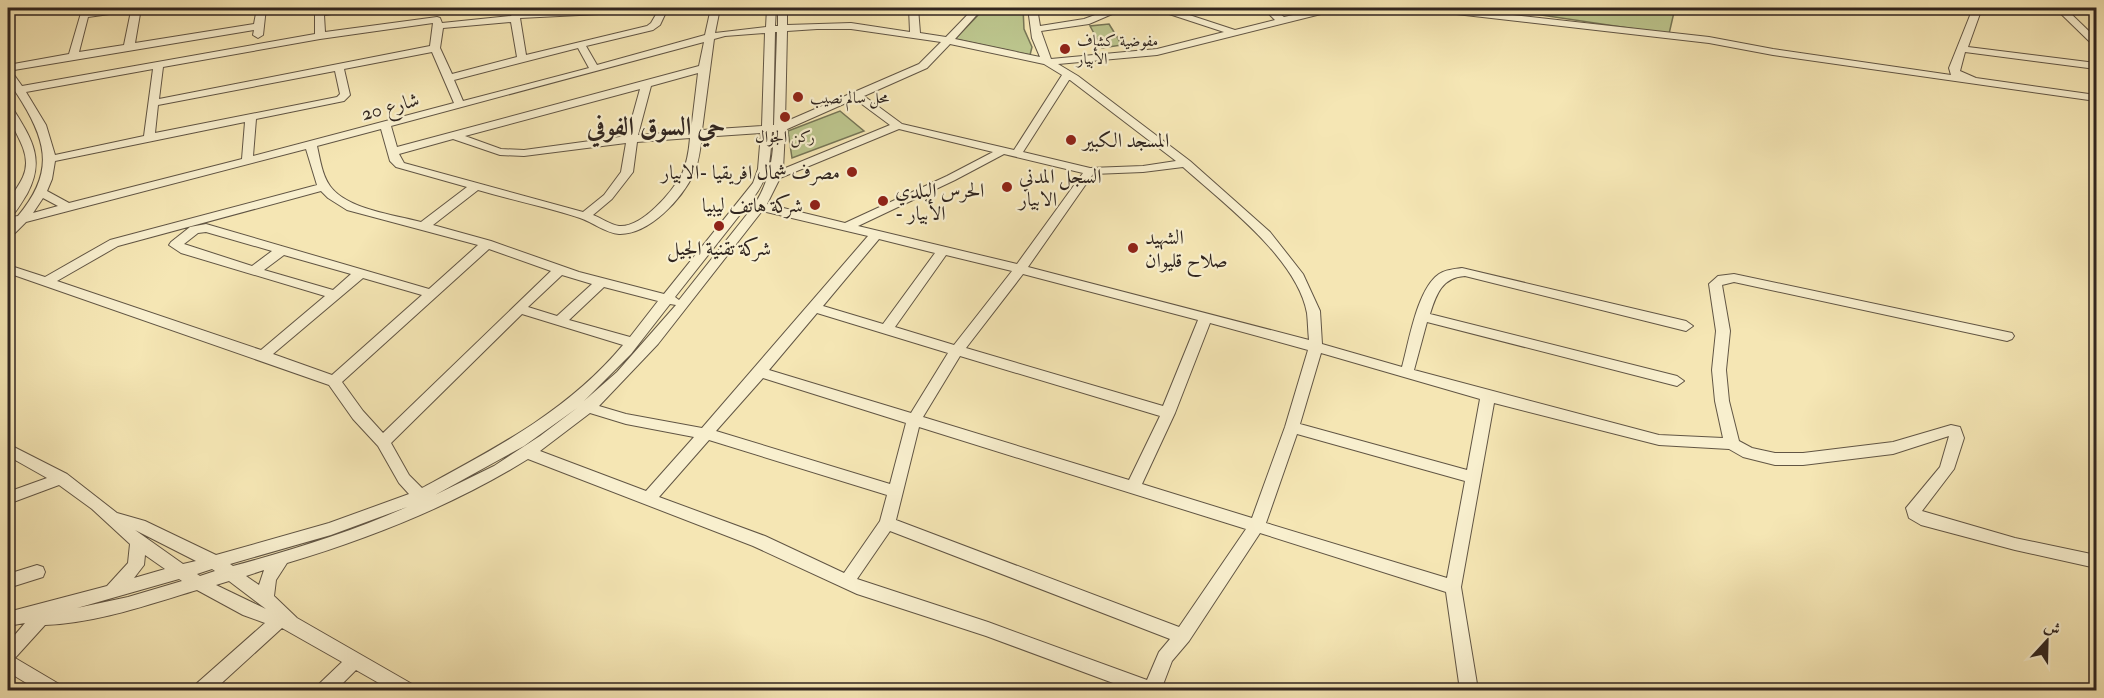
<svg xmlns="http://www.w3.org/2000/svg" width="2104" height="698" viewBox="0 0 2104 698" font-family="'IM FELL Double Pica',Amiri,serif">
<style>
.green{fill:#bcc58d;stroke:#767556;stroke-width:1.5}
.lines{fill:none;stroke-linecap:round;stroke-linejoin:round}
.minor-casing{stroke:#615544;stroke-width:2}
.minor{fill:#f8efce;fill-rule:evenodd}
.poi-dot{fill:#8f2418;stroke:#f8efce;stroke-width:2}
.labels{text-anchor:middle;stroke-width:4.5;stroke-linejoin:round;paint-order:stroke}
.far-poi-label{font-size:16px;fill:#30251f;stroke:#f8efce;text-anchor:start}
.street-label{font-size:20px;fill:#30251f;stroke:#f8efce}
.poi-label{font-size:20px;fill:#30251f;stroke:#f8efce;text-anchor:start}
.district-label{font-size:26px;font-weight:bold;fill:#30251f;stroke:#f8efce}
</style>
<rect width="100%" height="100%" fill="#f5e6b4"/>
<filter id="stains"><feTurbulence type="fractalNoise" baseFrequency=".00333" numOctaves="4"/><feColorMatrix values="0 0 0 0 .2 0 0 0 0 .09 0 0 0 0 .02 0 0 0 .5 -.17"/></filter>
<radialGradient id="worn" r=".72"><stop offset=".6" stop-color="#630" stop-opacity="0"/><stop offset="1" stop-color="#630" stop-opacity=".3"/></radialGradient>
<g class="green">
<path d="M985,8H1023L1024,29L1032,47L1030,55L955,39Z"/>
<path d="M1494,8H1675L1669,34Z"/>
<path d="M1109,24L1122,45L1102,48L1090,26Z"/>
<path d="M840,111L864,131L792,158L788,131Z"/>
</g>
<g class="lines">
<defs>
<g id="minor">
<path d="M118,8H141L135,43L254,24L257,8H266L263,35L258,38L253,35L254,30L8,71L12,72L22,86L315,34V8H323L324,9L358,8L353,11L324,15L325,32L437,17L440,18L442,23L511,16L516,8H524L523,12L612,8H668L660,25L653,30L586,46L597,65L705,35L711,8H720L715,33L766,27L767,8H776L775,26H778V8H787V25L851,23L910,32L909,8H918L920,33L946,37L974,8H983L955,39L1040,57L1032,38L1028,8H1037L1040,26L1084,19L1114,8H1126L1089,24L1041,31L1051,59L1157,49L1224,32L1157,10L1156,8H1168L1235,30L1275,20L1263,8H1272L1284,17L1325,8H1338L1337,10L1157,55L1058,64L1078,76L1190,161L1270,232L1303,274L1320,311L1322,344L1402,367C1409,342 1417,289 1439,274C1445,270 1454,269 1462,268L1686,321L1693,326L1686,331L1465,276C1442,277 1436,295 1430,314L1677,376L1684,381L1677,386L1427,322L1414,370L1659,435L1723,438L1715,401L1712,370L1716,331L1709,284L1718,276L1734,274L2012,333L2014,336L2012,339L2007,341L1734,282L1722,285L1730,331L1726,370L1729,401L1739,441L1752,448L1775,453H1803L1893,442L1951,425L1960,427L1964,438L1954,469L1922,511L2015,538L2096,555V568L2015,550L1921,525L1909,518L1906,508L1940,467L1949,436L1893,454L1803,465H1775L1743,457L1729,449L1659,445L1494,403L1461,587L1478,690H1460L1446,592L1260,533L1189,641L1172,661L1161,690H1132L986,636L857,594L753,546L528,459C454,505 371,538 287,563L276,580L274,596L297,618L412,684L415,690H391L356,670L336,690H316L319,684L342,662L282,628L214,690H193L196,684L265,623L243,615L197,590C147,605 97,623 45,625L15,658L59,684L62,690H38L8,672V643L25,623L8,626V612L107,586L128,563L130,544L92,509L59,485L8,504V492L47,478L8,456V444L67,474L117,513L145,521L216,555L329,523L409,494L399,483L378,446L353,419L329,385L8,273V265L45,277L110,240L317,185L306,149L26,222L12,236L8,237V227L10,224L8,225C8,219 6,211 8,206C12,190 26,181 26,163C26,142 8,127 8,106L12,107C31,138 46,159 27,194C22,202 17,211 11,217L18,216C52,175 49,146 22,102C13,87 8,83 8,65L69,54L81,13ZM131,11L124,45L79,52L88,17ZM658,11L651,23L647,26L526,55L520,18ZM511,22L517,57L452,74L440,48L443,28ZM433,23L430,46L159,99L163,67L320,39ZM817,29H851L941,42L919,64L785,122L787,31ZM775,32H777L774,125H773ZM765,33L762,126L702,130L714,39L725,36ZM704,42L699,66L397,147L391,126ZM950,44L1044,64L1062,75L1014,150L902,124L864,96L927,68ZM578,48L589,68L463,101L454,80ZM432,52L454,103L253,156L256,119L344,101L350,95L344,69ZM153,69L144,136L55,155L46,125L26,92ZM335,71L340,94L337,97L155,133L158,105ZM698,73L691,131L638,135L651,86ZM1069,80H1070L1176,161L1143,166L1090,168L1023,152ZM640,89L627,136L524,150L501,149L465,136ZM855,99L890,125L783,169L785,130ZM245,122L242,159L69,203L47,191L52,179L55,161ZM381,129L390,161L396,167L467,187L421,222C395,215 346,209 330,186C322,175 320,159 317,146ZM899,129L993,152L947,176L845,223L767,204L780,178ZM772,132H774C773,158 770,179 756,202L751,201C770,176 770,162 772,132ZM761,133L758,169L753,183L664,294L579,272L491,241L433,225L478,190C512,200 547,207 580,218C592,222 606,233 619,234C649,235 682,199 694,173C699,162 700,149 702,137ZM690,138C689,150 687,163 682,174C672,192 642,228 619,226C611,225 601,218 593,215L612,199L633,172L637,142ZM453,139L500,155L524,156L626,143L621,172L604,195L583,212L404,163L399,154ZM1004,154L1083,173L1017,264L858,226L955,180ZM1183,167C1223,203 1297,258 1307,313C1308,322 1308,331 1309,340L1028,267L1093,174L1143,172ZM321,191L328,198L347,210L478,245L429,289L206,224L190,227L171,242L169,245L181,253L325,296L261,350L57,281L118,246ZM43,198L58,206L33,213ZM746,207L752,208L679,300L675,297ZM762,211L868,236L702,428L626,414L599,406L658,344ZM206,232L272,251L252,266L184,244L198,233ZM879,239L935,253L883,324L823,306ZM489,249L551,271L383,433L363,411L342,382ZM284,255L351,274L333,290L264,270ZM946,255L1012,271L954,345L895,327ZM1023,274L1198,320L1163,406L966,348ZM562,275L592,284L557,316L528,307ZM363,278L422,295L332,375L273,354ZM604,287L658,301L630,337L569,320ZM670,304L676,305L617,372L584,401L631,354ZM817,313L948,353L911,413L769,370ZM522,314L623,345C568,411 496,448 422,488L409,475L391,443ZM1210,323L1308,350L1285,427L1252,518L1142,484L1175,413ZM1321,353L1480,399L1467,470L1300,424ZM960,356L1160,416L1129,480L923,417ZM763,378L906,423L890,484L716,431ZM577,408L540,436L494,466L435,495L524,446ZM590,413L626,424L694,437L646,491L540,451ZM919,427L1246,529L1179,627L896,520ZM1297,434L1465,481L1447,578L1266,523ZM709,440L887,495L880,521L844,573L765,536L659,497ZM407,507C351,532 292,550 233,566L230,564L331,535ZM135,530L196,561L183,564ZM890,531L1170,639L1159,652L1147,680L988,622L857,579ZM145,555L165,569L134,578L144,565ZM212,569L215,571L200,576L197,574ZM264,570L259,585L246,576ZM179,579L182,581L128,597L77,608ZM229,581L266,609L216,585Z"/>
<path d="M1425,8H1450L1709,37L1773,49L1951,75L1949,68L1973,8H1982L1968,47L2096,63V69L1965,52L1960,71L1976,78L2096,95V101L1773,55L1709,43L1430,11Z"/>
<path d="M2055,8H2065L2096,38V46L2093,45Z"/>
<path d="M37,565L43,567L45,572L43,577L8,588V574Z"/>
</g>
</defs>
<use href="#minor" class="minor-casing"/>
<use href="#minor" class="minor"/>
</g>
<g class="poi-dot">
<circle cx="1065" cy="49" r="6"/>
<circle cx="798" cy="97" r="6"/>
<circle cx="785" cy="117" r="6"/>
<circle cx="1071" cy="140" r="6"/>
<circle cx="852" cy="172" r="6"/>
<circle cx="1007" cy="187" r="6"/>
<circle cx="883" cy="201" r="6"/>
<circle cx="815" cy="205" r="6"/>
<circle cx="719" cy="226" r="6"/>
<circle cx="1133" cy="248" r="6"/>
</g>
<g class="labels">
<g class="far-poi-label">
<text x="1077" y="46">مفوضية كشاف<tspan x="1077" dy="18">الأبيار</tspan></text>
<text x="810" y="103">محل سالم نصيب</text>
<text x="785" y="142" text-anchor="middle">ركن الجوال</text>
</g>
<g class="street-label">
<text transform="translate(390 106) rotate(-15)" y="7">شارع 20</text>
</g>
<g class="poi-label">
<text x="1083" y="147">المسجد الكبير</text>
<text x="840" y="179" text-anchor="end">مصرف شمال افريقيا -الابيار</text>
<text x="1019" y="183">السجل المدني<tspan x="1019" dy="23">الابيار</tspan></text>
<text x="895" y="197">الحرس البلدي<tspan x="895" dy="23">- الأبيار</tspan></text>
<text x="803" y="212" text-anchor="end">شركة هاتف ليبيا</text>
<text x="1145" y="244">الشهيد<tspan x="1145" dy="23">صلاح قليوان</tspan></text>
<text x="719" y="255" text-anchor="middle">شركة تقنية الجيل</text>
</g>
<g class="district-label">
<text x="656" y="135">حي السوق الفوفي</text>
</g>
</g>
<rect width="2104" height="698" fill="none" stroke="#f5e6b4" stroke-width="30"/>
<rect x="9" y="9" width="2086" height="680" fill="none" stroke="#30251f" stroke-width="3"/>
<rect x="15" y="15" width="2074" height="668" fill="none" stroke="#30251f" stroke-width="1.5"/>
<g transform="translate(2047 641) rotate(22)" stroke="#f8efce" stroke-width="4.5" paint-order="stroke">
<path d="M0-4.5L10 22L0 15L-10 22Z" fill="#30251f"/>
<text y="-9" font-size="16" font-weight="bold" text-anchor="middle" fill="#30251f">ش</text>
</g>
<rect width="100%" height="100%" filter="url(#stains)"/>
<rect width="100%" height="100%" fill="url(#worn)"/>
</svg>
